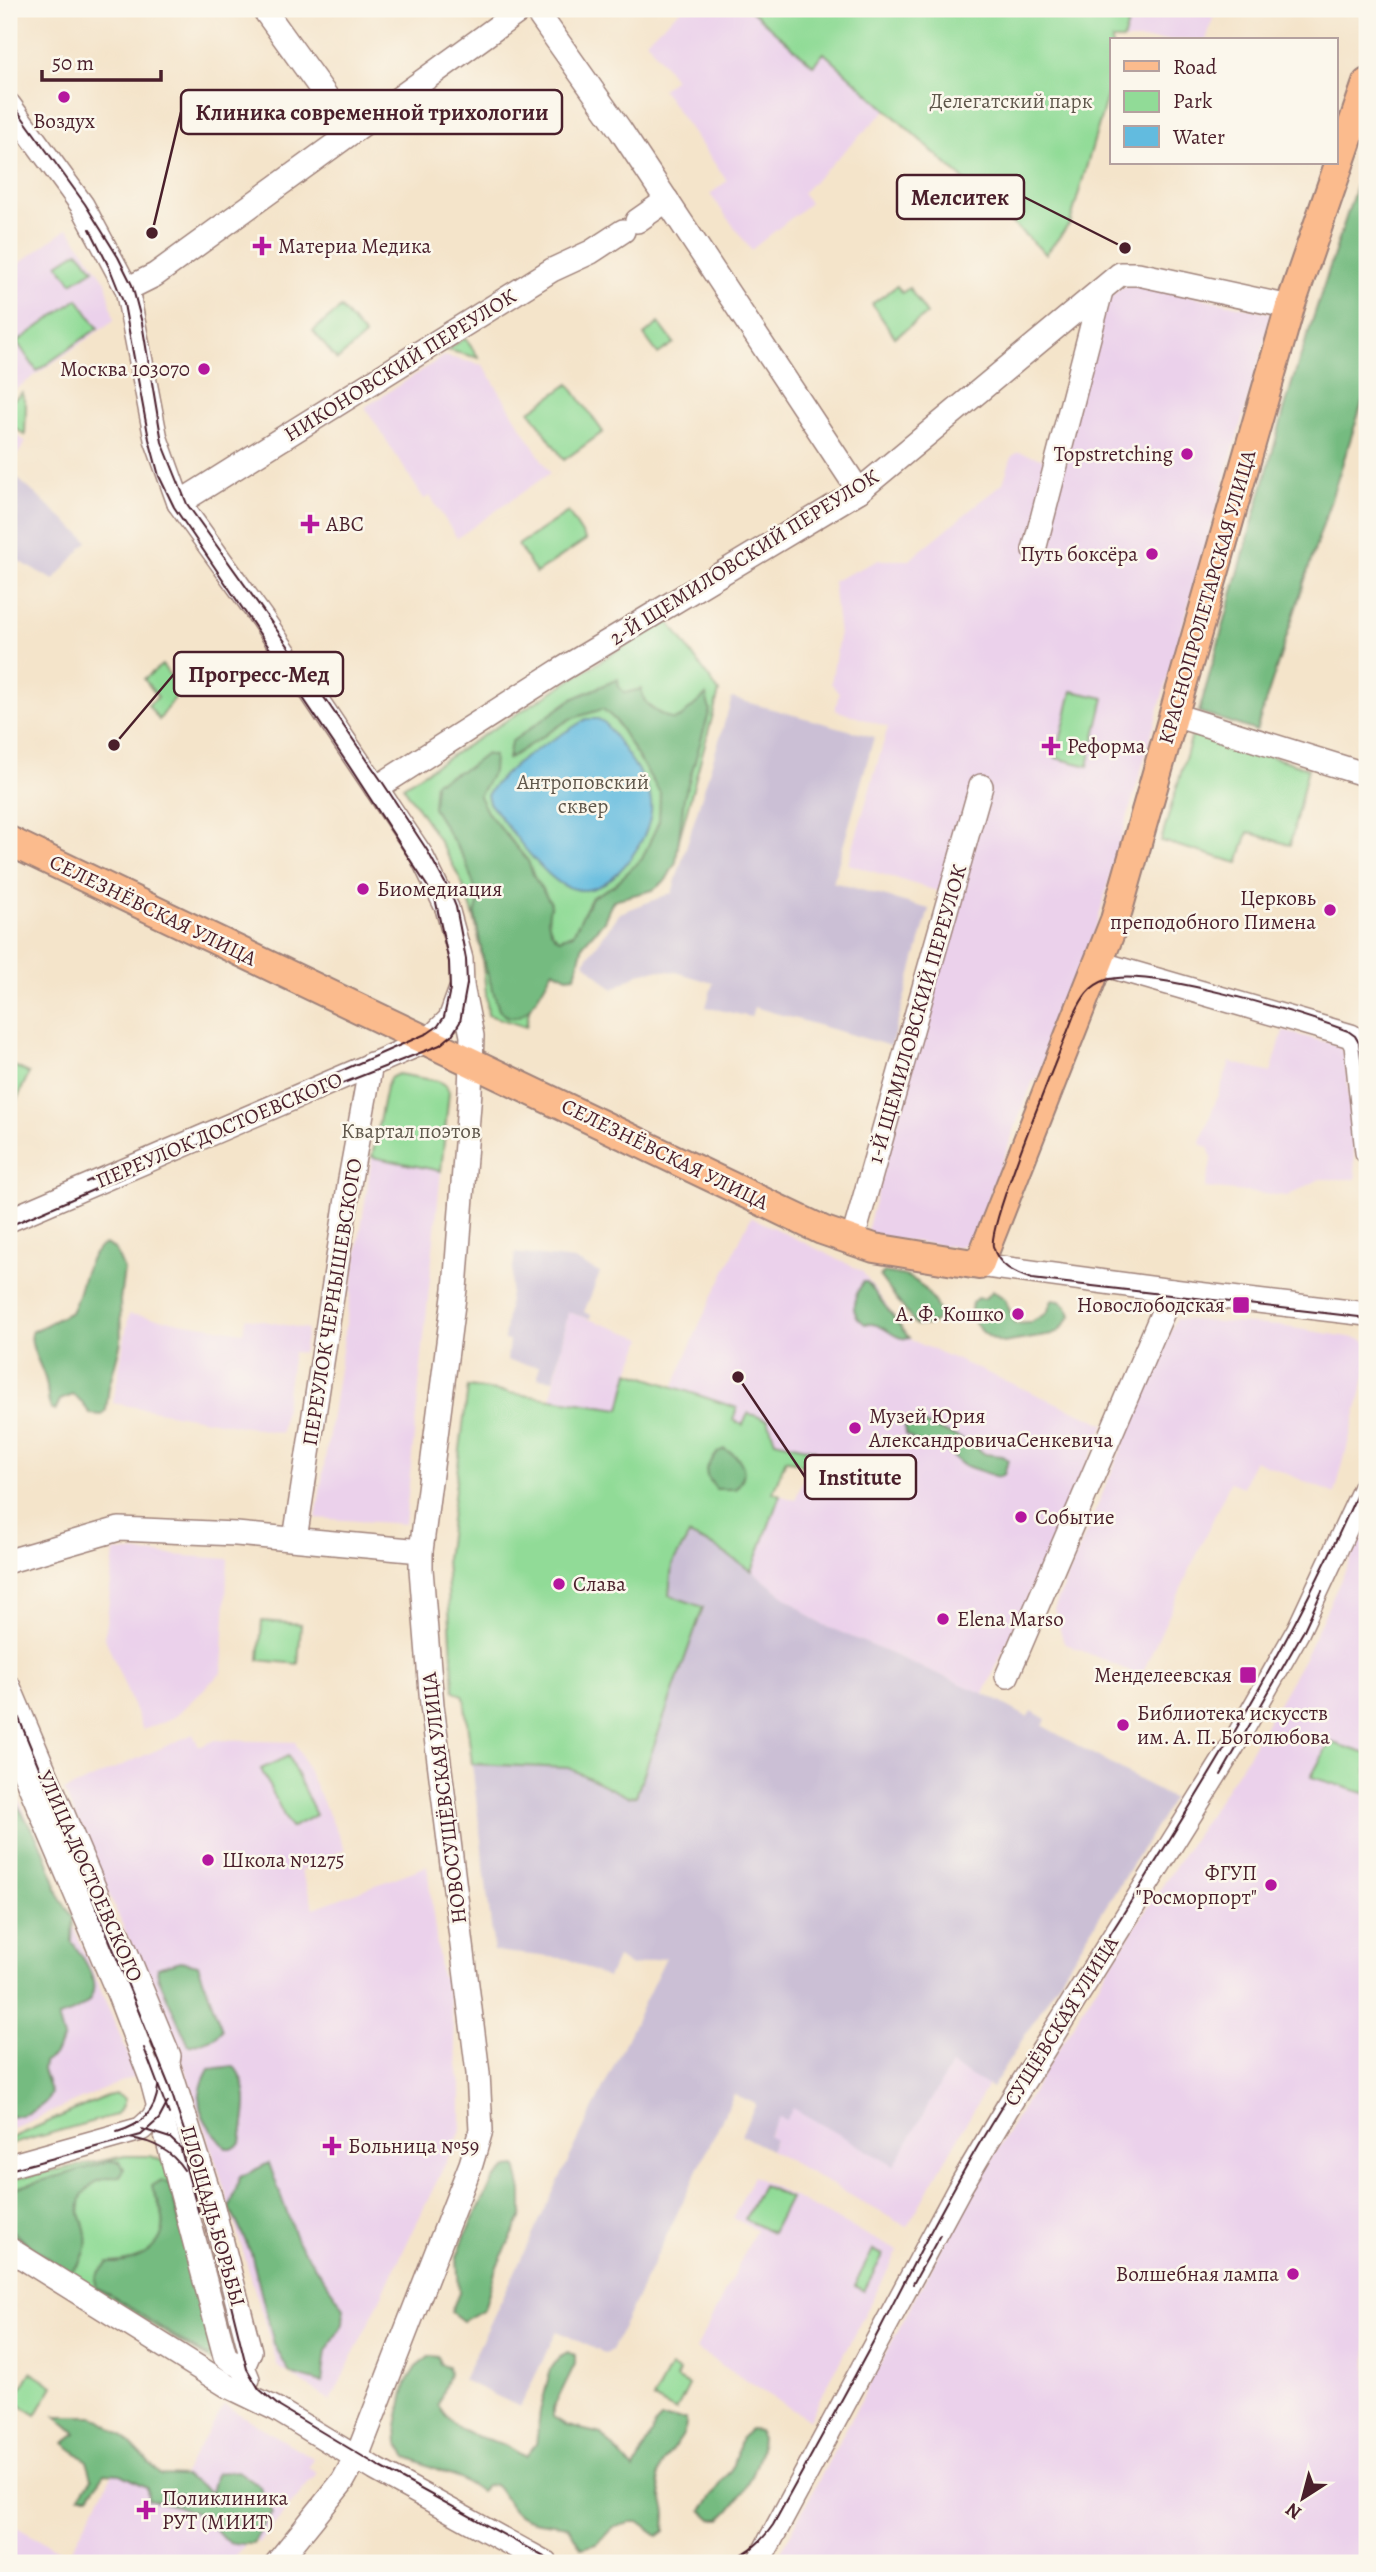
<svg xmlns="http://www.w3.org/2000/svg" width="1376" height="2572" viewBox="0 0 1376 2572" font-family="Alegreya,serif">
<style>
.built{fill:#ebd1eb}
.industrial{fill:#cbbfd5}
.green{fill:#91db97;stroke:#6e7d61;stroke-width:2}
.forest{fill:#74bb80;stroke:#5f6d56;stroke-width:2}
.water{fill:#62bbdf;stroke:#566d85;stroke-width:2}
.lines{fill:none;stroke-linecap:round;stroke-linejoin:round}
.minor-casing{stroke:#9f827a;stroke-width:26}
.major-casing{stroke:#9f827a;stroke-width:32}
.minor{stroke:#fff;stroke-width:23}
.major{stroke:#fbbb8d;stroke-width:28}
.tram{stroke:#4a1f2b;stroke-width:2}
.poi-dot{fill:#b5179e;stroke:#fbf7ec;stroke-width:2.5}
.labels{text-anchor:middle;stroke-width:5;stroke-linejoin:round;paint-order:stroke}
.park-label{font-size:21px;fill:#5f574b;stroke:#fbf7ec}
.poi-label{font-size:21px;fill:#4a1f2b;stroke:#fbf7ec;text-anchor:start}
.street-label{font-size:21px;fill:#4a1f2b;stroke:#fbf7ec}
.leader{fill:none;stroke:#4a1f2b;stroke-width:2.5}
.callout-dot{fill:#4a1f2b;stroke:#fbf7ec;stroke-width:2.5}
.callout{fill:#fbf7ec;stroke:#4a1f2b;stroke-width:2.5}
.callout-label{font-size:23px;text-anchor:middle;font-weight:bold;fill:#4a1f2b}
</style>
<rect width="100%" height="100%" fill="#fbf7ec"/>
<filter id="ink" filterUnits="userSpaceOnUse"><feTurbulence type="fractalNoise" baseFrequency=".0143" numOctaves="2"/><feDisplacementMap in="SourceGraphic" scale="14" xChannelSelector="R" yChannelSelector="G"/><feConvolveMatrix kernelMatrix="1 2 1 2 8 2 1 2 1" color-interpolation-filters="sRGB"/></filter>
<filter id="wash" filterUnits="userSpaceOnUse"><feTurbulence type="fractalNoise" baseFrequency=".00686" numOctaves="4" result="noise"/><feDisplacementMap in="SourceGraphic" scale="28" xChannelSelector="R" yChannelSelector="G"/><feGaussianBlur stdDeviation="1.57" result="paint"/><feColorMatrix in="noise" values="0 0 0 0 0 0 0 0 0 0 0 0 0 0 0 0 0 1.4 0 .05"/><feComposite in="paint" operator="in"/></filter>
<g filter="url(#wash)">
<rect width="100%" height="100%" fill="#f4e4ca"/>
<g class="built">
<path d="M682,9H749L813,64L824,52L886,110L802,193L810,203L751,250L710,194L727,181L662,89L675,79L646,40Z"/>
<path d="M1133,9H1216L1206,40H1124Z"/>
<path d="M68,228L106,281L114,320L9,394V271Z"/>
<path d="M1133,283L1271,313V320L1095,930L1040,1075L1033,1081L974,1236L968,1243L956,1247L872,1236L867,1231L957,897L848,864L888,727L835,710L839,693L831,683L839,636L833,581L879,560H909L1003,483L1012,456L1019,452L1049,460L1086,318L1120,288Z"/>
<path d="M444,356L483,365L550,473L457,538L430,496L424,499L365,407Z"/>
<path d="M9,429L26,442L9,467Z"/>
<path d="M1283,1031L1338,1045L1345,1055L1356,1179H1320L1287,1196L1205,1188L1212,1159L1208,1147L1200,1144L1230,1062L1271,1073Z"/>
<path d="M372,1157L441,1171L405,1524L316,1518Z"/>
<path d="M751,1217L862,1271L911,1340L1105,1424L984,1694L819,1623L752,1571L780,1495L795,1500L815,1450L774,1441L748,1413L744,1425L733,1420L737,1408L674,1386L700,1323Z"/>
<path d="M568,1312L643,1338L629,1372L621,1409L551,1399Z"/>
<path d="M129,1314L243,1332L246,1318L307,1329L303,1353L293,1352L281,1433L113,1403Z"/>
<path d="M1176,1319L1280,1326L1361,1339L1367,1342V1370L1335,1494L1254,1460L1243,1487L1230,1482L1141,1676L1064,1643L1054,1609Z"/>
<path d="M1367,1524V2563H775L971,2192L1103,1976L1249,1754L1305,1656Z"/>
<path d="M114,1551L228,1559L222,1672L174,1717L143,1730L105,1638Z"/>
<path d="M193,1734L199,1747L215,1740L295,1742L345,1849L301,1871L314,1908L427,1866L441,1977H446L461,2086V2131L331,2401L278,2367L219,2172L183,2064L64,1791Z"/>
<path d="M9,1776L137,2075L9,2130Z"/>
<path d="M951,2064L988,2085L907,2227L770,2150L775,2141L768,2137L779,2116L793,2108Z"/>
<path d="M753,2176L898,2251L809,2420L696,2349L756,2230L733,2218Z"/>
<path d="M224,2405L313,2458L308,2468L317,2473L259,2543L250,2538L231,2563H9V2523L68,2555L118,2465L171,2494Z"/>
</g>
<g class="industrial">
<path d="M16,477L88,541L54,580L9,556V489Z"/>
<path d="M732,698L874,737L833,882L929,909L891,1046L754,1007L751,1017L706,1007L713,983L676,972L657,970L638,974L613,989L584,962L620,913L672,893Z"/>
<path d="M515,1253L574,1260L600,1273L584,1312L591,1315L590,1319L568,1312L554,1380L538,1378L539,1366L507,1361L509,1341L504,1340Z"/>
<path d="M689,1535L715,1547L752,1571L819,1623L989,1696L1027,1717L1032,1711L1046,1719L1043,1726L1173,1799L992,2088L951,2065L894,2166L793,2108L786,2120L779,2117L768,2136L775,2140L770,2150L741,2135L756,2104L734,2094L612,2350L604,2353L557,2331L520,2407L463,2380L666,1957L632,1966L617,1958L608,1978L568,1959L494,1951L472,1764L569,1768L628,1797L702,1607L668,1596L672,1565Z"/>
</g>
<g class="green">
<path d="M749,9H1133L1123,40H1112V79L1070,223L1046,254L824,53L813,65Z"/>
<path d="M78,251L94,269L72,283L58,264Z"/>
<path d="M897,286L902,293L909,288L927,314L895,337L872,304Z"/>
<path d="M78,299L98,328L37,371L17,342Z"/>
<path d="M341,308L365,336L337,360L313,331Z"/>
<path d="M659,323L674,343L658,354L644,335Z"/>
<path d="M465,338L479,358L447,350Z"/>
<path d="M569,384L603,432L564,460L530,411Z"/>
<path d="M22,393L26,405L25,435L9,424V403Z"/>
<path d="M568,512L586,540L536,573L518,545Z"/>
<path d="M667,619L719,692L670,873L619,891L597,930L558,953L532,993L526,1027L488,1015C484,974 481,926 464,888C448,851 425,819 403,786Z"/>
<path d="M162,665L181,689L159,720L148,705L158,697L144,679Z"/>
<path d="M1072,691L1104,698L1088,766L1056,758Z"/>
<path d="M1193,732L1308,768L1290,845L1248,832L1238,863L1161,841Z"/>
<path d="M9,1064L29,1073L10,1115L9,1114Z"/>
<path d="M398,1074L438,1081L446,1085L449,1092L441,1171L372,1157L386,1087L390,1078Z"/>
<path d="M629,1372L737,1408L733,1420L743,1425L748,1413L768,1420L775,1441L815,1450L808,1467L786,1459L773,1492L780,1495L752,1571L715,1547L689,1535L672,1565L669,1595L703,1607L636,1796L628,1797L569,1768L472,1764L464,1697L454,1690L446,1559L468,1387L620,1409Z"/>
<path d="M262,1621L301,1624L298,1664L259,1660Z"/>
<path d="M1330,1742L1367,1754V1794L1311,1777Z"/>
<path d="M288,1756L316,1815L290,1828L261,1769Z"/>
<path d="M116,2094L125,2099L123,2106L116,2115L9,2145V2139L107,2096Z"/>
<path d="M125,2156H151L164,2162L219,2355L214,2363L80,2281L9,2233V2180Z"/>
<path d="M762,2185L790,2198L772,2233L745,2219Z"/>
<path d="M873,2250L883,2255L864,2291L854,2286Z"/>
<path d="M670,2367L679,2371L676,2378L689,2385L676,2411L653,2399Z"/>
<path d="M31,2372L53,2386L36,2415L14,2401Z"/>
</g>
<g class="forest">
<path d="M1367,153V388L1256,731L1199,712L1292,383Z"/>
<path d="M618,679L619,687L625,693L641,689C643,707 658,713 673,720L681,717L706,695L710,710L684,798L676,862L666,880L653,890L613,900L604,921L583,945L575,976L567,977L553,970C543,986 523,1036 499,1010L483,959L475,915L479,900L465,860L433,808L435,782L469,767L486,754L494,756L493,772L479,796L487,812L528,861L534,877L551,903C547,917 546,929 559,939L573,934L592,897L613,886L642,859L659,821L660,793L615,720L603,709L570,719L508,759L511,742L572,699Z"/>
<path d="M105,1244L115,1249L124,1270L120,1300L121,1342L109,1387L106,1410L102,1415L90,1414L82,1402L73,1395L60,1400L55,1411L52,1410C46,1401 49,1393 46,1382C43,1367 28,1347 32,1332L71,1312C83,1291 82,1257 105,1244Z"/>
<path d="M884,1272C895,1274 908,1275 917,1282C932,1296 958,1328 916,1325L880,1277Z"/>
<path d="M863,1282H867L909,1338C894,1342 884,1321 865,1324C847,1312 854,1298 863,1282Z"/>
<path d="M993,1291L1005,1299L1015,1324L1029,1323L1047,1313L1052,1300C1062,1300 1069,1306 1071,1316L1058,1332L1052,1335L1003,1343C985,1337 967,1323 972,1303L977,1298L984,1299Z"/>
<path d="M913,1419L967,1441L985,1454L1002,1456L1008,1460L1004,1475L998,1477L963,1465L945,1450L928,1449L906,1435L904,1421Z"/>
<path d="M724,1449C743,1457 751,1473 735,1489H716L707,1476L706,1469L718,1452Z"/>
<path d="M9,1781L17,1804L43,1848L61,1900L73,1917L72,1942C97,1975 109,2004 58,2017L64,2038L55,2054L44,2063L43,2070L51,2094C44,2109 24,2116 9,2117V2062L12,2057L9,2044Z"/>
<path d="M181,1961L198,1965L222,2030L215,2037L189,2046L158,1977L157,1968Z"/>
<path d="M234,2066C253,2091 245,2114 241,2143L234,2148H226C203,2120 189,2105 209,2069Z"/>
<path d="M111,2161L120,2162L124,2169L120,2176C99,2177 77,2188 80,2213C81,2218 84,2224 85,2229C90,2248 84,2262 68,2273L20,2238L9,2227V2190Z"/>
<path d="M269,2163L297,2241L344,2308L343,2324L326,2351L322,2383L290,2374L274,2344L251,2253L230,2208L240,2177Z"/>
<path d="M516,2166L522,2191V2216L496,2268L484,2309L463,2321L451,2312L459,2293L457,2257L466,2233L494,2179L508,2167Z"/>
<path d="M162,2180L169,2184L215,2351L207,2357L110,2295L97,2289C93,2276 99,2272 108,2263C141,2264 174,2243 160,2207C158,2199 153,2195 152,2186Z"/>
<path d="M568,2352L575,2356V2364L553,2409V2417L568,2426L601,2434L634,2470L655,2425L661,2419H686C689,2441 660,2454 658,2477C658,2489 665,2502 666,2514C666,2520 665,2526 665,2531L658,2536L638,2522H630L613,2527L597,2544L581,2548L568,2526C550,2523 528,2524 514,2511C506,2503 503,2491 494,2484L486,2485L480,2491L459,2478L407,2457L398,2443L397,2425L406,2383L416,2367L430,2356L438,2357L440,2365L448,2367L449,2374L438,2405C459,2436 469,2433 502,2444C511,2447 516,2455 526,2456L536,2444L540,2411L551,2369L560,2356Z"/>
<path d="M56,2416H93L122,2435L161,2475L185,2476L211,2492L216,2473L238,2471L259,2486L273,2513L267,2519L253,2544C214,2545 227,2536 202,2517C188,2507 165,2504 148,2499L147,2487L121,2474L105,2473L89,2496H80L92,2478L87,2461L64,2443L76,2433Z"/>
<path d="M750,2430L758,2431L762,2438C760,2469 743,2498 721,2519H712L702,2510L734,2465L742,2437Z"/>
</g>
<path class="water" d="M586,719H598L605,723C618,742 649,780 651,802C655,832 620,882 591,889C582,892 573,889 565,886C541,875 507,824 489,803L487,795C509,761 553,741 586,719Z"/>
</g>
<g filter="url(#ink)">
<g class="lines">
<defs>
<g id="minor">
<path d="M535,9L621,131L859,491"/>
<path d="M265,11L352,132"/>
<path d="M9,105L82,205L127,289L156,439L179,503L263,620L376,788L421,855L447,908L461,959L462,986L450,1019L429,1040L9,1220"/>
<path d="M637,221L667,200"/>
<path d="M127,289L155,275L522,9"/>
<path d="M179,503L552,270L591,252L623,231"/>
<path d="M1034,550L1101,291"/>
<path d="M1174,715L1367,775"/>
<path d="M376,788L559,671L859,491L1120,274H1138L1290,307"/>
<path d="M1099,963L1351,1036L1356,1045L1367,1152"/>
<path d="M852,1242L981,786"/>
<path d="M979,1265L1172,1291L1367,1314"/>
<path d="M295,1539L350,1179L371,1064"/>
<path d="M9,1561L119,1529L236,1534L421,1551"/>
<path d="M1007,1676L1172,1291"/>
<path d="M9,1687L107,1918L119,1935L169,2056L160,2105L153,2118L141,2129L9,2166"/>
<path d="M9,1737L119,1995L152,2081L225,2356L234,2363L243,2367"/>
<path d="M169,2067L210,2196L250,2351L243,2367L248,2379"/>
<path d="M9,2249L228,2386L276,2409L375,2469L546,2563"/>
<path d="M277,2563L343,2481L358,2454L471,2164L481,2130L478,2073L432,1705L421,1569V1551L455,1289L470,1091L472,1036L462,986"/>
<path d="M758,2563L959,2189L1007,2108L1231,1749L1298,1631L1367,1483"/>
</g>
<path id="major" d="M9,841C280,971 551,1100 822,1230L874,1248L979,1265L1115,920L1290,307L1367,83"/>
</defs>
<use href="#minor" class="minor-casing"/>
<use href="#major" class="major-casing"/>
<use href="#minor" class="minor"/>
<use href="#major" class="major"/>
<g class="tram">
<path d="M9,99L85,204L118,257L132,285L142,323L162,442L187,504L301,664L383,783L427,850L450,892L456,907L466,959L467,984L460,1022L452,1035L440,1045L341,1084L9,1226"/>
<path d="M1367,1103L1359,1043L1355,1036L1348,1031C1302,1014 1148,966 1106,980C1088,986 1082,999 1074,1015C1061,1050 988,1223 993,1246C998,1266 1014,1273 1032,1279L1359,1317L1367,1321"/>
<path d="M86,1182L428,1033L438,1026L444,1017L450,989L449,962L435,898L349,766L174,507L159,476L149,439L124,304L110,269L90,229"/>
<path d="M9,1694L170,2088L200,2179L247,2369L259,2389L280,2407L377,2465L555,2563"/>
<path d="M1221,1775L1303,1632L1322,1591"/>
<path d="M144,2048L169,2114"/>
<path d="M142,2129L170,2138L189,2156"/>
<path d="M117,2132C141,2125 156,2112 158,2087"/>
<path d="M129,2138C153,2141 171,2150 184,2170"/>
<path d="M181,2150L199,2214"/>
<path d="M9,2170L141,2135L159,2119L168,2102"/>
<path d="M913,2284L940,2235"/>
<path d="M721,2563C745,2556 759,2545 773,2525C809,2459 846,2393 881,2327C916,2259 951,2190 991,2124C1122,1910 1269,1703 1367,1471"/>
</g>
</g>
</g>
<g class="poi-dot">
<circle cx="64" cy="97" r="7"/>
<path d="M258.5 235.5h7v7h7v7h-7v7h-7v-7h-7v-7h7z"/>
<circle cx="204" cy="369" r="7"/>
<circle cx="1187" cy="454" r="7"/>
<path d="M306.5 513.5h7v7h7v7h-7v7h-7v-7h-7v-7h7z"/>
<circle cx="1152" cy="554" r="7"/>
<path d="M1047.5 735.5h7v7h7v7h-7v7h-7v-7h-7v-7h7z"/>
<circle cx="363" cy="889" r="7"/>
<circle cx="1330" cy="910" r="7"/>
<rect x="1232" y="1296" width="18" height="18" rx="3.5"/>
<circle cx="1018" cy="1314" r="7"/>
<circle cx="855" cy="1428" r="7"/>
<circle cx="1021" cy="1517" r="7"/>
<circle cx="559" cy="1584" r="7"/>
<circle cx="943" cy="1619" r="7"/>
<rect x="1239" y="1666" width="18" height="18" rx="3.5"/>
<circle cx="1123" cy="1725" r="7"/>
<circle cx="208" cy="1860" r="7"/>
<circle cx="1271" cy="1885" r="7"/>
<path d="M328.5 2135.5h7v7h7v7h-7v7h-7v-7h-7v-7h7z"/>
<circle cx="1293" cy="2274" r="7"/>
<path d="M142.5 2499.5h7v7h7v7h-7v7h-7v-7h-7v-7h7z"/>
</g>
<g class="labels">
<g class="park-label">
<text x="1011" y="108">Делегатский парк</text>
<text x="583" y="789">Антроповский<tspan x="583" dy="24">сквер</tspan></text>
<text x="411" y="1138">Квартал поэтов</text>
</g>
<g class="poi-label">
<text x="64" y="128" text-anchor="middle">Воздух</text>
<text x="278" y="253">Материа Медика</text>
<text x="190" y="376" text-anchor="end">Москва 103070</text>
<text x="1173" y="461" text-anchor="end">Topstretching</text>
<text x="326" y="531">ABC</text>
<text x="1138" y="561" text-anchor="end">Путь боксёра</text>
<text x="1067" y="753">Реформа</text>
<text x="377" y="896">Биомедиация</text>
<text x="1316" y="905" text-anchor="end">Церковь<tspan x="1316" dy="24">преподобного Пимена</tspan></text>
<text x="1225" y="1312" text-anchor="end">Новослободская</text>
<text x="1004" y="1321" text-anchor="end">А. Ф. Кошко</text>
<text x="869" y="1423">Музей Юрия<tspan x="869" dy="24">АлександровичаСенкевича</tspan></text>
<text x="1035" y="1524">Событие</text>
<text x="573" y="1591">Слава</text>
<text x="957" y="1626">Elena Marso</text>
<text x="1232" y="1682" text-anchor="end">Менделеевская</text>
<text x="1137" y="1720">Библиотека искусств<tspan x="1137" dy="24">им. А. П. Боголюбова</tspan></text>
<text x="222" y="1867">Школа №1275</text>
<text x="1257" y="1880" text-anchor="end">ФГУП<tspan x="1257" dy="24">"Росморпорт"</tspan></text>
<text x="348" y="2153">Больница №59</text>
<text x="1279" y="2281" text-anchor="end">Волшебная лампа</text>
<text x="162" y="2505">Поликлиника<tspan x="162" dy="24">РУТ (МИИТ)</tspan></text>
</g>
<g class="street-label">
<text transform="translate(400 365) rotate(-32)" y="7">НИКОНОВСКИЙ ПЕРЕУЛОК</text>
<text transform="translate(744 557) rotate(-32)" y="7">2-Й ЩЕМИЛОВСКИЙ ПЕРЕУЛОК</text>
<text transform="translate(1207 597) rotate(-74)" y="7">КРАСНОПРОЛЕТАРСКАЯ УЛИЦА</text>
<text transform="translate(153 910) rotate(26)" y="7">СЕЛЕЗНЁВСКАЯ УЛИЦА</text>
<text transform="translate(917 1014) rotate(-74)" y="7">1-Й ЩЕМИЛОВСКИЙ ПЕРЕУЛОК</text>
<text transform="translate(219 1130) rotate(-23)" y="7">ПЕРЕУЛОК ДОСТОЕВСКОГО</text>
<text transform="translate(665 1154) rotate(26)" y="7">СЕЛЕЗНЁВСКАЯ УЛИЦА</text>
<text transform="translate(332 1302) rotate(-81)" y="7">ПЕРЕУЛОК ЧЕРНЫШЕВСКОГО</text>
<text transform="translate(444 1798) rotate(-97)" y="7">НОВОСУЩЁВСКАЯ УЛИЦА</text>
<text transform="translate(90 1876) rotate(66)" y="7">УЛИЦА ДОСТОЕВСКОГО</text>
<text transform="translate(1061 2021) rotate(-58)" y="7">СУЩЁВСКАЯ УЛИЦА</text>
<text transform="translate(213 2216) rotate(74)" y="7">ПЛОЩАДЬ БОРЬБЫ</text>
</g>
</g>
<path class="leader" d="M152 233L181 112M1125 248L1024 197M114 745L174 674M738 1377L805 1477"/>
<g class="callout-dot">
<circle cx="152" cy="233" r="7"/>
<circle cx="1125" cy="248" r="7"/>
<circle cx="114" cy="745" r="7"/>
<circle cx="738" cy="1377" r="7"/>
</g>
<g class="callout">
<rect x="181" y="90" width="381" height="44" rx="7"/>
<rect x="897" y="175" width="127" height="44" rx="7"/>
<rect x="174" y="652" width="169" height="44" rx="7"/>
<rect x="805" y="1455" width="111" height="44" rx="7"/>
</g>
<g class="callout-label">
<text x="372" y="120">Клиника современной трихологии</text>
<text x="960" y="205">Мелситек</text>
<text x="259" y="682">Прогресс-Мед</text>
<text x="860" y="1485">Institute</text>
</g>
<rect width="1376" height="2572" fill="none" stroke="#fbf7ec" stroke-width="35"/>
<rect x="1110" y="38" width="228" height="126" fill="#fbf7ec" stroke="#b4a19f" stroke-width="2"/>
<rect x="1124" y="61" width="35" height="10" fill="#fbbb8d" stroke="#b4a19f" stroke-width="2"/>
<text x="1173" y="74" font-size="21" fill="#4a1f2b">Road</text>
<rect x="1124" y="91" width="35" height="21" fill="#91db97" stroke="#b4a19f" stroke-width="2"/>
<text x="1173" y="108" font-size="21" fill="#4a1f2b">Park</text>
<rect x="1124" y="126" width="35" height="21" fill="#62bbdf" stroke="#b4a19f" stroke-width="2"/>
<text x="1173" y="144" font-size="21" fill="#4a1f2b">Water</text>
<g transform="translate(1303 2498) rotate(216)" stroke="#fbf7ec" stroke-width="5" paint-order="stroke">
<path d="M0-5L12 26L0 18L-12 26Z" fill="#4a1f2b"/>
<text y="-10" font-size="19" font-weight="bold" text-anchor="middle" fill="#4a1f2b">N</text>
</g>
<path d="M42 70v10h119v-10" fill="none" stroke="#4a1f2b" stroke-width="3.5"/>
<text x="52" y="70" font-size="21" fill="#4a1f2b" stroke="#fbf7ec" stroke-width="5" paint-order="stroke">50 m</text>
</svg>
